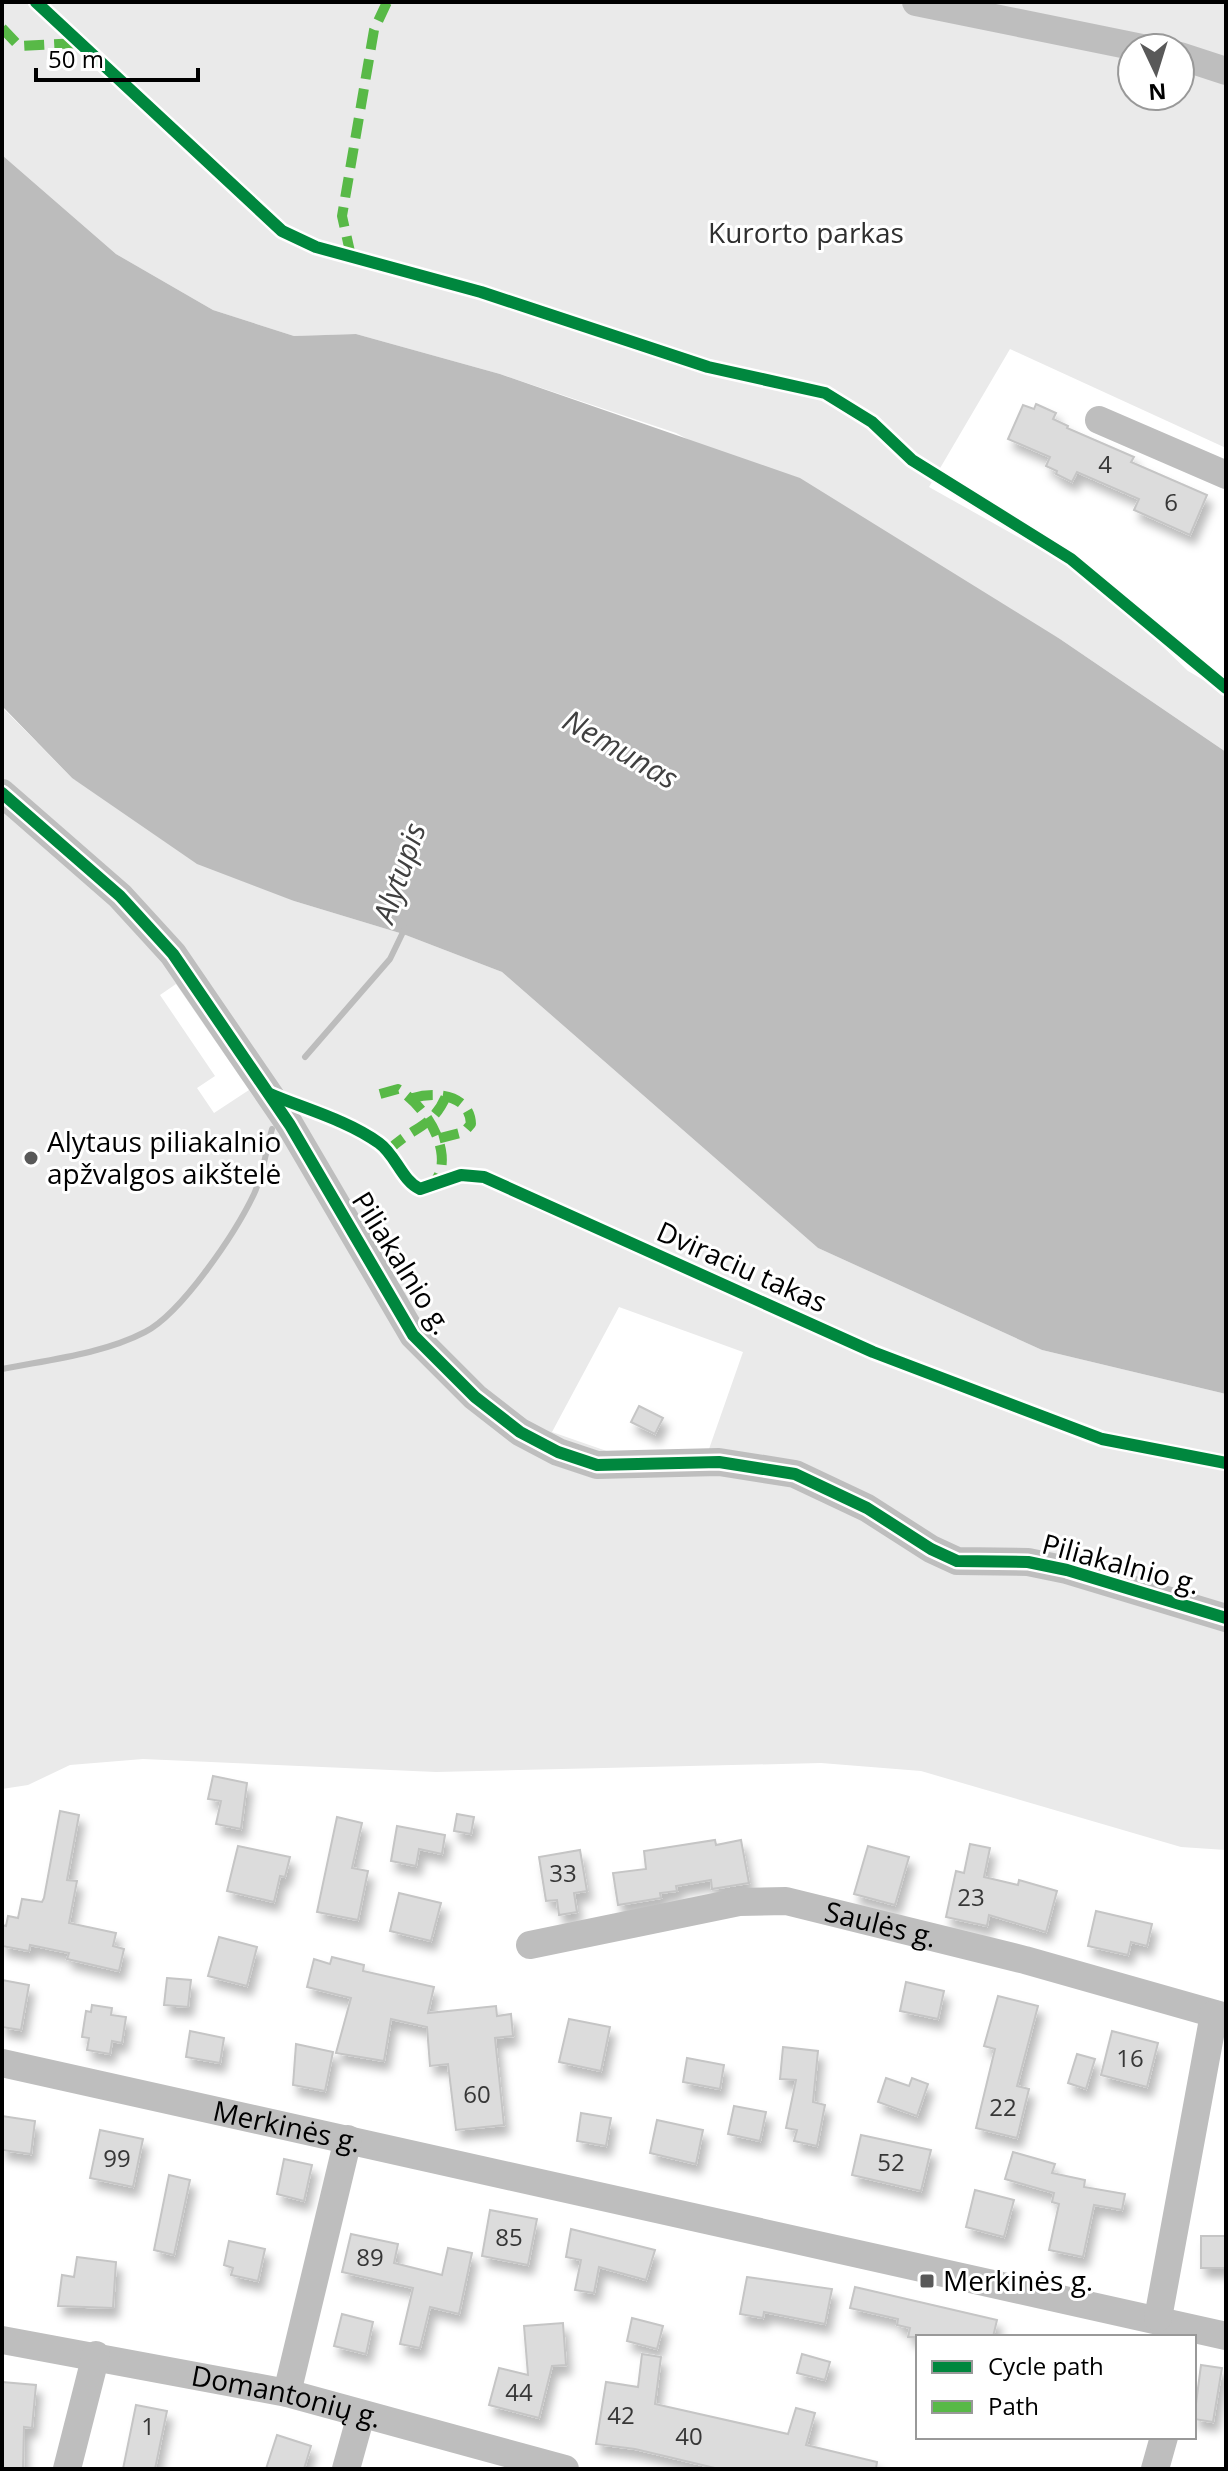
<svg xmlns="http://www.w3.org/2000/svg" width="1228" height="2471" viewBox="0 0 1228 2471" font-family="'Open Sans',sans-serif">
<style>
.green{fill:#eaeaea;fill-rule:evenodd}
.water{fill:#bcbcbc}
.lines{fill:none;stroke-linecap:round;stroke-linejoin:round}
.stream{stroke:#bcbcbc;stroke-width:6}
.building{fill:#dcdcdc;stroke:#c5c5c5;stroke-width:2;filter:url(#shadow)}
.minor{stroke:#bebebe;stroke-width:28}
.quiet{stroke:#58b947;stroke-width:10;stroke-dasharray:20 10;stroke-linecap:butt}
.cycleway-casing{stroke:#fff;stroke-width:17}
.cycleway{stroke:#00873e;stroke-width:12}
.poi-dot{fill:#595959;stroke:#fff;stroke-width:3}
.labels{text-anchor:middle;stroke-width:6;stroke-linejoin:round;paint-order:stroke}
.number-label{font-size:24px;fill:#373737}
.park-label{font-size:28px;fill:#2f2f2f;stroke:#fff}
.poi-label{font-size:28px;fill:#000;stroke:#fff;text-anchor:start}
.street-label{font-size:28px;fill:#000;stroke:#fff}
.water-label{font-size:30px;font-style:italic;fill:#404040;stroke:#fff}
</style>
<defs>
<filter id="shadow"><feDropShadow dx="5" dy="9" stdDeviation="4" flood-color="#0004"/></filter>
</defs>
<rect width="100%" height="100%" fill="#fff"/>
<g class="green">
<path d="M2,2H1226V448L1010,349L929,487L1093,579L1188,671L1226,693V752L1060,639L676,433L500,374L356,334L294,336L213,310L116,254L2,155ZM1132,48H1180V96H1132Z"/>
<path d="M2,707L72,778L294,901L403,934L502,972L818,1248L1042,1350L1226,1394V1850L1181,1847L921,1771L821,1763L436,1772L143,1759L70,1765L28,1785L2,1789ZM176,984L249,1090L214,1113L197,1088L215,1076L160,995ZM619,1307L743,1352L709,1449L621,1456L552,1432Z"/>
</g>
<path class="water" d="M2,155L116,254L213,310L294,336L356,334L500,374L800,478L1060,639L1226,752V1394L1042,1350L818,1248L502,972L403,934L294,901L197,864L72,778L2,706Z"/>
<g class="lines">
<g class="stream">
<path d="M305,1057L390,959L405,928"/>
<path d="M2,1369C47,1360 103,1354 145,1332C182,1313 236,1232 254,1194C263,1175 266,1150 272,1129"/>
</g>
</g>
<g class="building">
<path d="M1036,404L1056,413L1053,419L1068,426L1067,428L1134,457L1131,462L1207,495L1190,535L1134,510L1139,499L1077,472L1072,482L1056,474L1057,471L1046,466L1050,457L1008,439L1023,405L1034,409Z"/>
<path d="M639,1406L663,1418L655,1434L631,1422Z"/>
<path d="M213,1776L247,1783L241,1829L216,1824L221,1801L208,1799Z"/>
<path d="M60,1811L79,1815L67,1880L77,1881L69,1923L116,1933L113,1946L124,1949L119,1971L67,1959L69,1953L30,1945L29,1951L2,1946V1925L6,1926L8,1916L18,1918L22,1899L42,1902L44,1898Z"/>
<path d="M457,1814L474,1817L471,1834L454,1831Z"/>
<path d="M337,1817L362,1823L352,1868L368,1871L358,1920L317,1912Z"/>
<path d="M397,1826L445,1835L442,1854L419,1849L416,1866L391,1861Z"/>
<path d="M715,1840L716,1845L741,1840L749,1883L712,1889L711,1880L676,1886L677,1891L660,1893L661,1898L618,1905L613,1873L646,1869L644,1851Z"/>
<path d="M970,1844L990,1848L984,1877L1018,1885L1019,1880L1057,1891L1046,1932L989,1915L987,1926L946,1917L956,1871L964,1873Z"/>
<path d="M238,1846L290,1857L285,1877L280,1876L274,1902L227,1891Z"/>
<path d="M868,1846L909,1857L895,1905L854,1894Z"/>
<path d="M580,1850L587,1891L574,1893L577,1912L559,1915L557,1900L546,1901L539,1857Z"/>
<path d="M399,1893L441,1903L431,1941L390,1931Z"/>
<path d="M1096,1911L1152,1924L1147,1946L1131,1942L1128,1955L1088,1946Z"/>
<path d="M219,1937L257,1947L247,1986L208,1976Z"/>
<path d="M332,1957L364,1965L363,1971L434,1987L428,2013L496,2006L497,2016L511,2014L513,2036L495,2038L504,2125L456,2130L448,2064L430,2066L427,2027L391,2019L384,2061L336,2053L351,1998L307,1987L314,1959L330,1964Z"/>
<path d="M167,1978L191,1980L188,2007L164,2005Z"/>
<path d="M2,1980L29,1985L21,2030L2,2027Z"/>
<path d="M906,1982L944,1991L938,2019L900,2011Z"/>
<path d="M998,1996L1038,2006L1017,2086L1029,2089L1017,2138L976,2128L995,2049L984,2046Z"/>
<path d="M92,2005L112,2008L111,2015L126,2017L122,2043L112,2041L110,2054L87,2050L89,2038L82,2037L86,2011L91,2012Z"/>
<path d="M569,2019L610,2027L601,2071L559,2062Z"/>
<path d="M190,2031L224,2038L220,2063L186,2057Z"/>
<path d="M1112,2031L1158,2043L1147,2087L1101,2075Z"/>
<path d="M296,2044L333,2052L325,2091L293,2085Z"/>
<path d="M783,2047L818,2051L813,2102L825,2105L817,2146L794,2141L797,2130L786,2128L796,2080L780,2079Z"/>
<path d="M1077,2054L1095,2059L1086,2089L1068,2083Z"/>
<path d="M687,2058L724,2065L720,2089L683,2082Z"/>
<path d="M886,2078L909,2086L912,2078L928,2084L917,2116L878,2102Z"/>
<path d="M734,2106L766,2112L760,2141L728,2134Z"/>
<path d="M581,2113L611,2118L606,2146L577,2141Z"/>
<path d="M2,2116L35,2121L31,2154L2,2150Z"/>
<path d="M657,2120L703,2130L696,2164L650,2153Z"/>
<path d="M100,2130L143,2139L133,2187L90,2178Z"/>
<path d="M861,2135L931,2150L921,2191L852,2175Z"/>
<path d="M1013,2152L1055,2164L1052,2173L1085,2180L1084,2187L1125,2194L1122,2210L1094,2205L1083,2257L1049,2250L1059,2204L1052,2202L1054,2193L1005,2179Z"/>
<path d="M284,2159L312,2165L304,2201L277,2194Z"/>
<path d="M169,2175L190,2180L174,2255L154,2250Z"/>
<path d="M975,2190L1014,2200L1004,2237L966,2227Z"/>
<path d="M490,2210L537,2219L528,2265L482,2256Z"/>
<path d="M571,2229L655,2250L646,2280L599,2267L594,2293L575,2290L581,2260L566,2257Z"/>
<path d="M351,2234L398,2244L394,2263L442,2275L448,2248L472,2253L459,2314L430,2307L420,2348L400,2344L413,2288L342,2272Z"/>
<rect x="1201" y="2236" width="25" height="32"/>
<path d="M229,2241L265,2249L258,2281L231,2275L233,2268L224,2265Z"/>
<path d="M77,2257L116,2262L113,2308L58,2306L62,2275L74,2277Z"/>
<path d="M747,2277L832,2289L825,2324L764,2312L763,2318L740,2314Z"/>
<path d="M855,2287L997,2320L993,2337H908L910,2328L897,2325L898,2319L850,2308Z"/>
<path d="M342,2314L373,2322L366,2354L334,2346Z"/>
<path d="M632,2318L663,2326L657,2349L627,2341Z"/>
<path d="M563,2323L566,2365L552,2366L539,2418L489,2405L499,2368L528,2375L524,2326Z"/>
<path d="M642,2354L661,2357L655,2404L788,2434L796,2408L815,2413L806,2445L877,2462L876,2469H719L635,2449L596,2444L606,2382L638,2387Z"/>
<path d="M802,2354L830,2362L825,2380L797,2373Z"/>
<path d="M1201,2365L1222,2368L1213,2422L1194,2419Z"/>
<path d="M2,2382L36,2385L32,2428L24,2427L23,2469H2Z"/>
<path d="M136,2405L167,2411L155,2469H123Z"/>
<path d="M277,2435L311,2446L304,2469H266Z"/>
</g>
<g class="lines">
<g class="minor">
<path d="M916,2L1142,48"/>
<path d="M1180,56L1226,71"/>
<path d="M1099,420L1226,475"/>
<path d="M2,793L120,896L173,954L290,1125L413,1335L475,1397L520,1432L558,1452L597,1465L719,1462L795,1474L867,1508L931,1549L957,1561L1028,1562L1067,1570L1226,1618"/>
<path id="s1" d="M530,1945L739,1902L786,1901L1025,1960L1226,2017"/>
<path id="s2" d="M2,2063L1226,2336"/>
<path d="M1158,2318L1214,2014"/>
<path id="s3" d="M2,2340L287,2393L565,2469"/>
<path d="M287,2393L348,2139"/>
<path d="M67,2469L96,2355"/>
<path d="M346,2469L361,2415"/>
<path d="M1155,2469L1164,2437"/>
</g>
<g class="quiet">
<path d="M2,28L19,46L77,43"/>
<path d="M351,256L342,216L374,30L387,2"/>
<path d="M380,1094L398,1089C421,1103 447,1139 441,1169C440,1174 435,1181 433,1186"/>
<path d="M413,1098C436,1091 470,1095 471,1124L464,1132L437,1139"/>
<path d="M388,1151C411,1127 432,1129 446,1096"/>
</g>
<defs>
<g id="cycleway">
<path d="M36,2L282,231L316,247L481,292L708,367L825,393L872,422L912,460L1071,559L1226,688"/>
<path d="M2,793L120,896L173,954L290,1125L413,1335L475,1397L520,1432L558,1452L597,1465L719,1462L795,1474L867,1508L931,1549L957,1561L1028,1562L1067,1570L1226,1618"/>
<path d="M270,1094C305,1109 347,1120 379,1143C396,1155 402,1181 420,1189L461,1175L484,1177L873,1352L1102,1439L1226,1463"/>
</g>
</defs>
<use href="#cycleway" class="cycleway-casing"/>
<use href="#cycleway" class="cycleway"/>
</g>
<g class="poi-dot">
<circle cx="31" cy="1158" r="8"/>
<rect x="919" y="2273" width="16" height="16" rx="4"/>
</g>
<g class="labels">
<g class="number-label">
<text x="1105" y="473">4</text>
<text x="1171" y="511">6</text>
<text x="563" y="1882">33</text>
<text x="971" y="1906">23</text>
<text x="1130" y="2067">16</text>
<text x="477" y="2103">60</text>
<text x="1003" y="2116">22</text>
<text x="117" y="2167">99</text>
<text x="891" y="2171">52</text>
<text x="509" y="2246">85</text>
<text x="370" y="2266">89</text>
<text x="519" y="2401">44</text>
<text x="621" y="2424">42</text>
<text x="148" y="2435">1</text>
<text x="689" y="2445">40</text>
</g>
<g class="park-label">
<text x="806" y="243">Kurorto parkas</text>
</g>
<g class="poi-label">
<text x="47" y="1152">Alytaus piliakalnio<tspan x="47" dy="32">apžvalgos aikštelė</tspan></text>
<text x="943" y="2291">Merkinės g.</text>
</g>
<g class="street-label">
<text transform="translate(402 1263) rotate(58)" y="10">Piliakalnio g.</text>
<text transform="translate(742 1267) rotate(24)" y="10">Dviraciu takas</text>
<text transform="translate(1121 1564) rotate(15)" y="10">Piliakalnio g.</text>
<text dy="10" stroke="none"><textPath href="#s1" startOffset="358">Saulės g.</textPath></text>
<text dy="10" stroke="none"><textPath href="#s2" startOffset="292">Merkinės g.</textPath></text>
<text dy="10" stroke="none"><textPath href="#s3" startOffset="290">Domantonių g.</textPath></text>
</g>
<g class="water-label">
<text transform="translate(620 750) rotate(30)" y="10">Nemunas</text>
<text transform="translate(400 873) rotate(-71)" y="10">Alytupis</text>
</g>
</g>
<rect width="1228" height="2471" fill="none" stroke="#000000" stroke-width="8"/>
<rect x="916" y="2335" width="280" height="104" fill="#ffffff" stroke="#999999" stroke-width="2"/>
<rect x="932" y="2361" width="40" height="12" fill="#00873e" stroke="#999999" stroke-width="2"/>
<text x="988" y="2375" font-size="24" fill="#000000">Cycle path</text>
<rect x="932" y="2401" width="40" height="12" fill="#58b947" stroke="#999999" stroke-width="2"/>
<text x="988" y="2415" font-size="24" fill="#000000">Path</text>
<g transform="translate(1156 72) rotate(176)"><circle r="38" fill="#ffffff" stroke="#999999" stroke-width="2"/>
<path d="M0-6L14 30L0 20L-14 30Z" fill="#595959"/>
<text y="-12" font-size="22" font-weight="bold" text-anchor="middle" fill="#000000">N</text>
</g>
<path d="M36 68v12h162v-12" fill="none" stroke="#000000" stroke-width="4"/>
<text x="48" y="68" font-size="24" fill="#000000" stroke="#ffffff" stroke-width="6" paint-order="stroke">50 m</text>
</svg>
